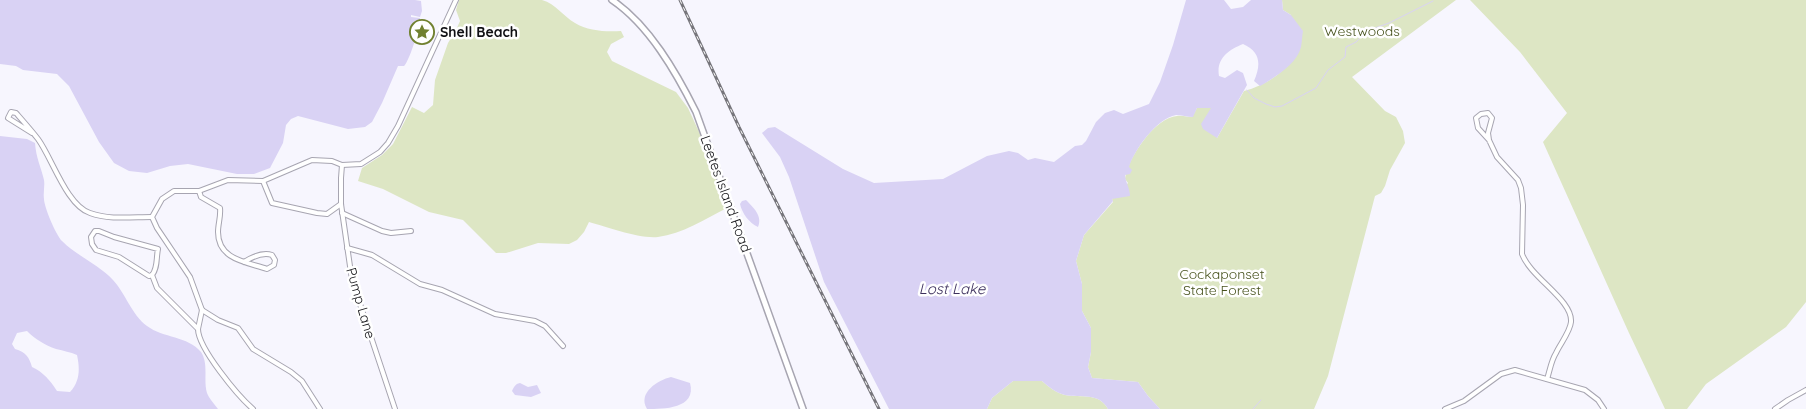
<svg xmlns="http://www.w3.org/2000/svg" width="1806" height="409" viewBox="0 0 1806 409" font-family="Quicksand,sans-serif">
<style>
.green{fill:#dde6c4}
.water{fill:#d9d2f4;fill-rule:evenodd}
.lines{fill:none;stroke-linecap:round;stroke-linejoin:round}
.stream{stroke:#d9d2f4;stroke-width:1}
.street-casing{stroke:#a7a5b1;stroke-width:6}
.secondary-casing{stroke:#a7a5b1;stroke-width:8}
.street{stroke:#fff;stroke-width:4}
.secondary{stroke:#fff;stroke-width:5}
.rail-casing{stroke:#76757b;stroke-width:3}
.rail{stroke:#fff;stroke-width:1;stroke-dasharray:4;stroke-linecap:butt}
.labels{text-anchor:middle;stroke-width:5;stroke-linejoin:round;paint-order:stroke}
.park-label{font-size:14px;fill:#47521d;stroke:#fff}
.poi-label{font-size:14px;font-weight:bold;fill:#101014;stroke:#fff;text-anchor:start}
.street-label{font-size:14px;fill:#101014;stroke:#fff}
.water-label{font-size:15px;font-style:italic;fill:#3e315e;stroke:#fff}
</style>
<rect width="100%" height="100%" fill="#f7f6fe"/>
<g class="green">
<path d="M459,0H542C556,4 563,16 575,23C588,31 606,32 621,31L624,37L611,44L607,52L612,61L676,92L688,108L700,134L727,208C705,219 682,234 658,237C639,239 607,227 589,222L584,232L577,240L569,244L538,243L506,253H496L463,220L429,212L383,189L358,181L362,168L382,155L393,144L412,107L424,113L433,105L435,80L448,43L456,30L460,21L456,10Z"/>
<path d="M1282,0H1456L1352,77L1385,111L1396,117L1403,131L1405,143L1390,170L1385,186L1381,193L1375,196L1328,376L1314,409H1160L1148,396L1138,382L1092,378L1088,367L1091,352V328L1082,311V284L1076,261L1084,235L1113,202L1112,199L1128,183L1125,179C1127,159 1155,117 1177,116C1182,115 1188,117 1192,117L1197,108H1212L1217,138L1244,91C1265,85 1281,75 1294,58L1291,15L1283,10Z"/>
<path d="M1470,0H1806V302L1786,327L1706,384L1687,409H1665L1629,333L1543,142L1567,113L1520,52Z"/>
<path d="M1013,381H1042C1049,387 1056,393 1065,395C1081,398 1099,392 1108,409H987L992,398Z"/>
</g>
<g class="water">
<path d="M0,0H415L421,1L422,11L420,17L411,15V17L420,18C420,27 409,62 404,66H398L382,103L372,122L365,127L348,129L298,116L291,119L286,125L283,143L270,168L254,174H237L188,164L170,166L147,173L129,171L114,163L99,142L69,86L57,74L23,70L16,66L0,64Z"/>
<path d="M1186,0H1224L1231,9L1243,7L1251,0H1282L1283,10L1291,15L1303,31C1302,36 1302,42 1301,47C1297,64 1274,78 1260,86L1254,81C1261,65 1261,52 1243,44C1228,50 1216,59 1219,76L1225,78L1237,70L1243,73L1247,85L1217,138L1203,129L1201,124L1211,108H1197L1193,117C1188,117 1181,115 1176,115C1157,118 1134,150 1129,167L1132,170L1130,174L1125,175C1125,181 1130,188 1130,196L1112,199L1113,201L1084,235L1076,261L1082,284V311L1091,328V352L1088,367L1092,378L1138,382L1148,396L1160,409H1108C1099,392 1081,398 1065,395C1056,393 1049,387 1042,381H1013L992,398L987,409H889L824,282L789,177L780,157L762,133L768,128L775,127L843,169L874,183L943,179L987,156L1009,151L1018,153L1028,160L1035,158L1054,162L1075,146L1082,145L1086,141L1096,122L1105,113L1114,110L1123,114L1149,104L1160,82L1173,45Z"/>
<path d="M0,136L27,139L35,143C36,158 41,167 44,180C45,186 43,193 44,199C44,207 56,235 62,241C77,256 98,264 113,280C126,294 131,314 147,326C163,338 188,336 201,352C209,364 203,380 207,393C209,398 214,404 218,409H0ZM27,331C35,339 45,345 56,349C64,351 70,352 77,355C80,369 80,381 70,392L57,391C50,380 43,372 32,367C29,357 26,352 15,349L12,344L17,333Z"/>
<path d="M746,200C753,207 763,216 758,227C749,223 742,213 740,204L742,201Z"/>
<path d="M671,377L690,383C697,409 663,409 647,409C637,393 658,380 671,377Z"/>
<path d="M520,383L528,387L537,385L541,393L531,397L515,395L512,391C514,387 515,384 520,383Z"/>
</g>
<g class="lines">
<g class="stream">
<path d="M1247,90L1254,98L1266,104L1275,107L1282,106L1316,88L1328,70L1345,57L1346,47L1356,42L1367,31L1389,23L1433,1"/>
<path d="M1253,409L1261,400"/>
</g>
<defs>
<g id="street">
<path d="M32,133L8,118L11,112L16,113C23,121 31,130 38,139C52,158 67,206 90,213C109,220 132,217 152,217"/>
<path d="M1489,140L1488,133L1492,118L1488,113L1481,114L1476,118L1478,128L1489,140L1497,157L1518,180L1521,188L1523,205L1522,254C1531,278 1573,300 1571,322C1570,332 1560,344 1556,353C1551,361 1550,370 1547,379"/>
<path d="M342,165L341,178V204L352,280L395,409"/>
<path d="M263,181L272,203L317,213L327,214L341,204"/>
<path d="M199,191L201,197L220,208C221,216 218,224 218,232C218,260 247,262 267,269L274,265L275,260L272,255C263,252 252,257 244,262"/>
<path d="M342,213L382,231L391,233L411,231"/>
<path d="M95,231H99L114,237L158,249C156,258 158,268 152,275L149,276L119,257L96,250L92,244L91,237Z"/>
<path d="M347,248L372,255L420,284L442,290L495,314L535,321L545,326L563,346"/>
<path d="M152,275L157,288L198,329C198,348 238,396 253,409"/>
<path d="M202,310L190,277L157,228L152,217L162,199L174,191H199L228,180L263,181L312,160L332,161L342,165L361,164L380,152L388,143L398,126L456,0"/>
<path d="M202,310L218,320L238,328L253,349L291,372L302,381L320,409"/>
<path d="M198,329L202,310"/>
<path d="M1445,409L1464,401L1501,374L1515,370L1585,390L1598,400L1604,409"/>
<path d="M1775,409L1788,400L1806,390"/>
</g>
<path id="secondary" d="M612,0C649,25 676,72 696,112L803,409"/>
</defs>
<use href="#street" class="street-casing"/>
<use href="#secondary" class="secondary-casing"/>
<use href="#street" class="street"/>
<use href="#secondary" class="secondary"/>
<defs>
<path id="rail" d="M680,0L739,127L879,409"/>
</defs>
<use href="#rail" class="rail-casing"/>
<use href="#rail" class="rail"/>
</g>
<defs>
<symbol id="sight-ring" viewBox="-11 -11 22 22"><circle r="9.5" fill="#fff" stroke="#718130" stroke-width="1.5"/><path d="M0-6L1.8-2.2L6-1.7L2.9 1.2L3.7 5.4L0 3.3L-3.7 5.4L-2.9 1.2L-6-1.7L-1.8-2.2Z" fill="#718130"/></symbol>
</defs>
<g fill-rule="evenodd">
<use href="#sight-ring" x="408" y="18" width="28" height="28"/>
</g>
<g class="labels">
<g class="park-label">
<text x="1362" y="36">Westwoods</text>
<text x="1222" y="279">Cockaponset<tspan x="1222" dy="16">State Forest</tspan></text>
</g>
<g class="poi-label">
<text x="440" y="37">Shell Beach</text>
</g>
<g class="street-label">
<text transform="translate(726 194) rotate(70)" y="5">Leetes Island Road</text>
<text transform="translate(361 303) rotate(74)" y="5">Pump Lane</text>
</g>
<g class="water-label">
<text x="952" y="294">Lost Lake</text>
</g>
</g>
</svg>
